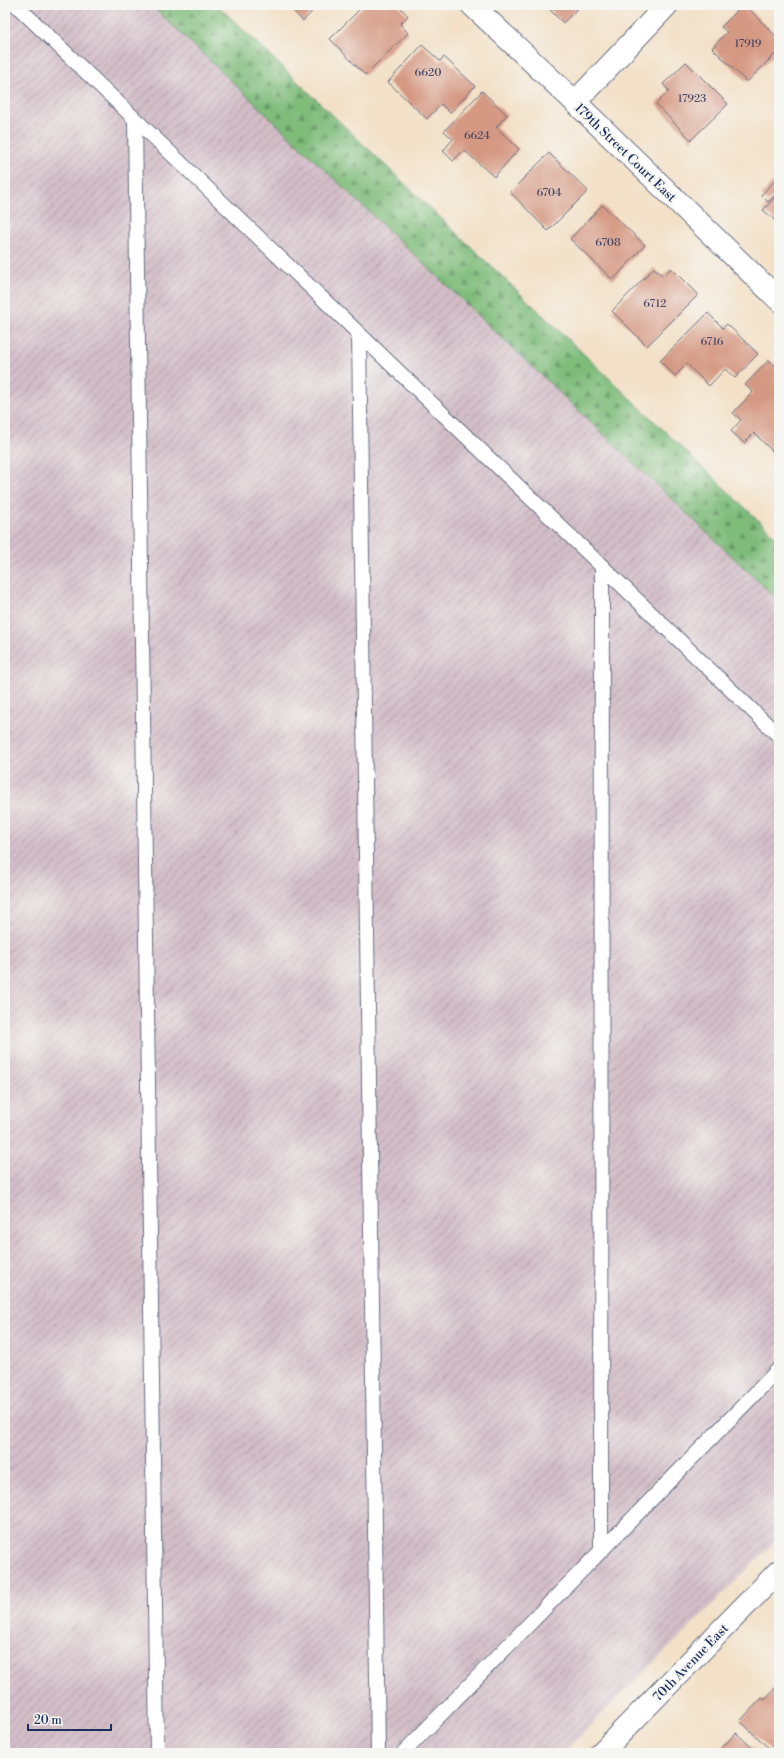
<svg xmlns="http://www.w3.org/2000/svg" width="784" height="1758" viewBox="0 0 784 1758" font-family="'Libre Bodoni',serif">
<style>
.industrial{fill:url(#industrial-furrows)}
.forest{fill:url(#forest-firs);stroke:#4d766c}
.building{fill:#d59882}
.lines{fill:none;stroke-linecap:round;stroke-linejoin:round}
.service-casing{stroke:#676d82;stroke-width:16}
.minor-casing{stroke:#676d82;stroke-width:24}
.service{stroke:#fff;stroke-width:14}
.minor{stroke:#fff;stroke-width:22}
.labels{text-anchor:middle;stroke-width:4;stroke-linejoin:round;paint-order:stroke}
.number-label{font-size:11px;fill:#4a4967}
.street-label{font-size:13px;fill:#1b2f5e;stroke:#f6f6f2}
</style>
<defs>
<pattern id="industrial-furrows" width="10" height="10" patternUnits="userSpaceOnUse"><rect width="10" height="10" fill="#d2bdc6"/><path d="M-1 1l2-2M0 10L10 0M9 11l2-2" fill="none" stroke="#aa9aa4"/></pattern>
<pattern id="forest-firs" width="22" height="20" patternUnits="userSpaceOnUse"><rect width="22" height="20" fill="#7fbc7a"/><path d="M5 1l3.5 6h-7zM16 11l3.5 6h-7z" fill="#679967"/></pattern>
</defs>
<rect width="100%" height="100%" fill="#f6f6f2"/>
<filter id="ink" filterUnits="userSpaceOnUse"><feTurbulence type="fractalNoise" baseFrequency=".025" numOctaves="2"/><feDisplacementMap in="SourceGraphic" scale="8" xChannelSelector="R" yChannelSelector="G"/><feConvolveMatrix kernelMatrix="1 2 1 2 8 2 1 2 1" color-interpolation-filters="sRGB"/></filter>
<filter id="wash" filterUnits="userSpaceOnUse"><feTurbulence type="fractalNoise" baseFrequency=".012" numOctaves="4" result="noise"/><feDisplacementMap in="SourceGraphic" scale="16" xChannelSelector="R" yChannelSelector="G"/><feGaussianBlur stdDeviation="0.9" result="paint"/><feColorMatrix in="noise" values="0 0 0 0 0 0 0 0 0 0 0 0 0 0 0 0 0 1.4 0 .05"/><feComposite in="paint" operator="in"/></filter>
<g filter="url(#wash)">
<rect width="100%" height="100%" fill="#f3e0c6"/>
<path class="industrial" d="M5,5H151L779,601V1538L563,1753H5Z"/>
<path class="forest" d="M151,5H217L779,540V601Z"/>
<g id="blocks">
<g class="building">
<path d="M287,5H318L303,21Z"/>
<path d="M364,5H398L408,16L400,24L408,33L365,75L330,39Z"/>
<path d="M545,5H581L563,23Z"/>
<path d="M743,5H745L779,39V50L747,82L712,48L727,32L721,27Z"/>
<path d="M422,45L440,61L444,57L475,86L450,113L441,104L427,119L388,82Z"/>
<path d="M686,62L728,104L691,140L656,104L669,91L663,84Z"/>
<path d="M482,91L507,115L496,127L519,149L494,177L464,150L453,161L443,151L453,139L444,131Z"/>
<path d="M549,153L588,191L548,231L510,192Z"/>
<path d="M779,176V191L768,202L761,195Z"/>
<path d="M779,193V224L763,210Z"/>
<path d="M602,205L645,245L613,280L570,239Z"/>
<path d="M654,268L663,276L671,268L698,295L647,346L612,311Z"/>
<path d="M708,313L723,328L727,324L758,354L735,378L725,369L709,386L687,364L675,376L660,361Z"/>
<path d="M769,360L779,369V443L772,451L754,433L744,443L731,431L741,420L733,413L753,392L745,385Z"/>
<path d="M778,1685L779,1753H774L740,1721L762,1698L764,1700Z"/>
<path d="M736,1733L758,1753H717Z"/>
</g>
</g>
</g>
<g filter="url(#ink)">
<use href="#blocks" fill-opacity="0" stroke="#676d82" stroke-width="1"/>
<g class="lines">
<defs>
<g id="service">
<path d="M16,5L779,736"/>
<path d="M135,120L157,1753"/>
<path d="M359,334L378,1753"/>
<path d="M601,1550L602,566"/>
<path d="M403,1753L779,1369"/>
</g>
<g id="minor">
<path d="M472,5L575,102L779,300"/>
<path d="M575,102L667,5"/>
<path d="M601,1753L779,1571"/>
</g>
</defs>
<use href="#service" class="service-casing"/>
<use href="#minor" class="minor-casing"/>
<use href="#service" class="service"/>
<use href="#minor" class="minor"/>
</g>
</g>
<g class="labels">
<g class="number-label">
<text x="748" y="47">17919</text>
<text x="428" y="76">6620</text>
<text x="692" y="102">17923</text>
<text x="477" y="139">6624</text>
<text x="549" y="196">6704</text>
<text x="608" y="246">6708</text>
<text x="655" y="307">6712</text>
<text x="712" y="345">6716</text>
</g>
<g class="street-label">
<text transform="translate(626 152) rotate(44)" y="5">179th Street Court East</text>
<text transform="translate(690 1662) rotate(-46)" y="5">70th Avenue East</text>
</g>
</g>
<rect width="784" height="1758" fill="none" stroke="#f6f6f2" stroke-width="20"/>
<path d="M28 1724v6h83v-6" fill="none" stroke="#1b2f5e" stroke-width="2"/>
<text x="34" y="1724" font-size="12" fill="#1b2f5e" stroke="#f6f6f2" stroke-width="3" paint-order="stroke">20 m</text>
</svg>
